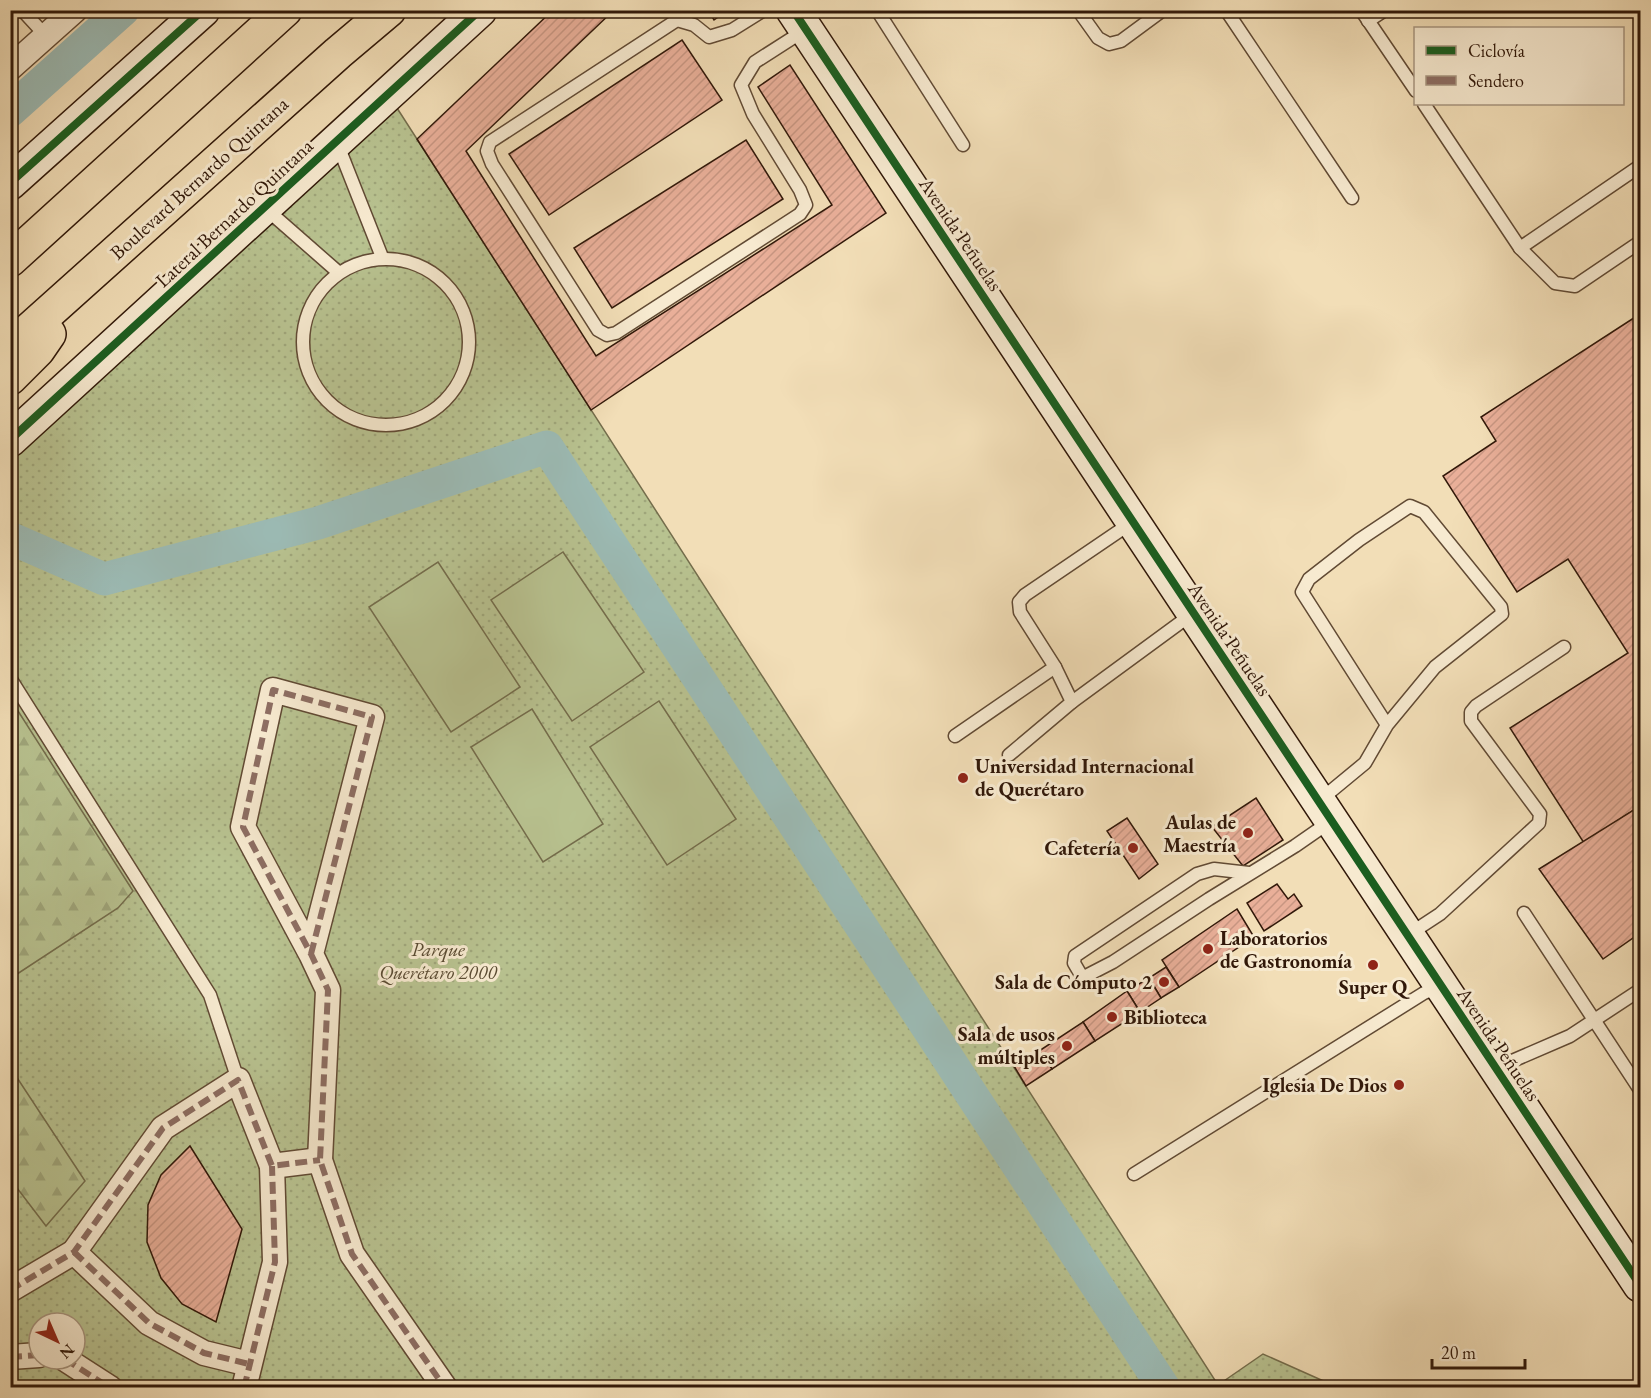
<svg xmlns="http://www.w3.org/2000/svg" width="1651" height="1398" viewBox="0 0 1651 1398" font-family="'EB Garamond',serif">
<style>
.grass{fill:url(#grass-dots);stroke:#746d4c;stroke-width:1.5;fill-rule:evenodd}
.forest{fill:url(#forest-firs);stroke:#746d4c;stroke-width:1.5}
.pitch{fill:#b8c290;stroke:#746d4c;stroke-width:1.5}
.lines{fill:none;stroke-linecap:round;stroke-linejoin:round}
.canal{stroke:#9cbbb5;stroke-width:33}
.building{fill:url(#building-hatch);stroke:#311809;stroke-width:1.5}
.lane-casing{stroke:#614a34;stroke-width:15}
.street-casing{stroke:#614a34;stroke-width:27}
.secondary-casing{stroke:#311809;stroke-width:36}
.primary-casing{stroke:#311809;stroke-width:36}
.lane{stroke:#f7ead0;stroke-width:12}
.street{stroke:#f7ead0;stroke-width:24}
.secondary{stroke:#f7ead0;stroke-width:33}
.primary{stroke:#f2deb7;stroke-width:33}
.quiet{stroke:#8d6e63;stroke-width:6;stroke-dasharray:12 6;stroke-linecap:butt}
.cycleway-casing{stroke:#f7ead0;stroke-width:11}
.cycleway{stroke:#1b5e20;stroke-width:8}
.poi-dot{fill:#8f2418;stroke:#f7ead0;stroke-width:2}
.labels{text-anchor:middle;stroke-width:6;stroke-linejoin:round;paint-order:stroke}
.street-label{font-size:20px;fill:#311809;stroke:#f7ead0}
.poi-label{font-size:20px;font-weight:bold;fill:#311809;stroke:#f7ead0;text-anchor:end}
.park-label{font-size:20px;font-style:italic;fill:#5a4b32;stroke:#f7ead0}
</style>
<defs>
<pattern id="grass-dots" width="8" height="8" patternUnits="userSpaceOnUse" patternTransform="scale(1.5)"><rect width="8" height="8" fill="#b8c290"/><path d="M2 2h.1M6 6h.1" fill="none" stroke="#9fa67b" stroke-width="1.8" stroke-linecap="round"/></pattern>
<pattern id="forest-firs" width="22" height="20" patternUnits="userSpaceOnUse" patternTransform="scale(1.5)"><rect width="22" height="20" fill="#b8c290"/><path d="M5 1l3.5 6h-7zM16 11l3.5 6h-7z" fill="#9fa67b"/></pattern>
<pattern id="building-hatch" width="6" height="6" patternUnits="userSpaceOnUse" patternTransform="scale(1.5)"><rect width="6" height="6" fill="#e9af99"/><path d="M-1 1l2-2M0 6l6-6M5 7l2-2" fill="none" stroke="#c89682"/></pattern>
</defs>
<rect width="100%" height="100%" fill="#f2deb7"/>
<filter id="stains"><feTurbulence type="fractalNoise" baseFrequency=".00333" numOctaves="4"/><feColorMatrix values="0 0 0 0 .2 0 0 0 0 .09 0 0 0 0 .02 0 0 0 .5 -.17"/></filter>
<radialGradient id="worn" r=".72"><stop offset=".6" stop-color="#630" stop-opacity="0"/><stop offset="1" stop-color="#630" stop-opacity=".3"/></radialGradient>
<path class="grass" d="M388,94L1218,1385L1263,1354L1337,1387L11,1388V440ZM39,1323H75V1359H39Z"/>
<g class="forest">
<path d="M11,700L133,891L118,908L11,978Z"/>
<path d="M10,1067L85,1181L46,1226L14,1184L11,1181Z"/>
</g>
<g class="pitch">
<path d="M563,552L644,672L572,721L491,600Z"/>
<path d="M438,562L520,687L451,732L369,607Z"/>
<path d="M659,701L736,819L667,865L590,747Z"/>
<path d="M532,709L603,824L543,862L471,747Z"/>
</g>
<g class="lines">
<g class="canal">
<path d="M10,111L123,10"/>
<path d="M10,538L104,579L318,523L547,447L1164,1388"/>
</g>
</g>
<g class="building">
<path d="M553,10H614L466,151L596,356L832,205L758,87L790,65L886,213L591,410L417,139Z"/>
<path d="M708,10H728L714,20Z"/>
<path d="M682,40L722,100L549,215L509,154Z"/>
<path d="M746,140L783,199L612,308L574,248Z"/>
<path d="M1640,314V806L1584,843L1510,728L1628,653L1568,559L1517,592L1443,476L1496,441L1481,417Z"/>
<path d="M1256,798L1283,840L1243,866L1212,827Z"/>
<path d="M1640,806V933L1603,959L1539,869Z"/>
<path d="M1127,818L1158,864L1139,879L1107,831Z"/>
<path d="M1277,884L1288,899L1294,894L1302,906L1264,931L1247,903Z"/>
<path d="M1237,909L1254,937L1179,987L1162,960Z"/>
<path d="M1166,967L1179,987L1161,998L1149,978Z"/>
<path d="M1149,978L1161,998L1140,1012L1127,991Z"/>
<path d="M1127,991L1140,1012L1095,1041L1083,1022Z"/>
<path d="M1083,1022L1095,1041L1052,1069L1039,1051Z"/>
<path d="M1039,1051L1052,1069L1026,1086L1014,1066Z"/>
<path d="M190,1146L242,1229L216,1322L182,1304L161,1278L147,1242L148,1205L161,1175Z"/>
</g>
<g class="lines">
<defs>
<g id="lane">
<path d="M22,10L46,36"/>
<path d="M764,10L732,30L709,37L694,25L677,20L490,142L487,151L492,164L598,330L607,335L616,333L800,214L806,205L800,190L753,114L741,85L755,62L805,30"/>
<path d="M877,10L963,145"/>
<path d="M1078,10L1098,38L1109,44L1121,41L1163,10"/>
<path d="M1226,10L1352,198"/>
<path d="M1361,10L1416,91"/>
<path d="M1368,21L1385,10"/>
<path d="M1424,104L1520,248L1555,283L1575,286L1640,242"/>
<path d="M337,143L382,257"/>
<path d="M265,208L338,272"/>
<path d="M1520,248L1640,166"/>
<circle cx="386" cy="342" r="83"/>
<path d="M10,678L210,995L238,1080"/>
<path d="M1072,702L1192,614"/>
<path d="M955,736L1055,667L1020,612L1019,602L1025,595L1131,523"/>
<path d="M1009,755L1072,702L1055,667"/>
<path d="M1319,801L1365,763L1387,725L1435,667L1502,614L1501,607L1424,512L1410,506L1359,540L1309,579L1302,592L1387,725"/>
<path d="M1249,873L1214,869L1197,874L1075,956L1074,963L1081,975L1084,977L1113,962L1209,899L1295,846L1331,821"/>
<path d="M1524,913L1640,1090"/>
<path d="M1408,935L1440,914L1539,823L1540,814L1471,721V712L1476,706L1564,647"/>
<path d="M1496,1068L1570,1036L1640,990"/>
<path d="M1134,1174L1424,993L1440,987"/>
</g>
<g id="street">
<path d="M10,68L75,10"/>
<path d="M311,954L372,717L273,690L243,827L311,954L328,990L320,1160L352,1254L445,1388"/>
<path d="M74,1252L149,1323L204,1353L249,1364"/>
<path d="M10,1290L74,1252L163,1128L238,1080L272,1166L320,1160"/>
<path d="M10,1357L39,1355"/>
<path d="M65,1359L110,1388"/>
<path d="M244,1388L275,1262L272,1166"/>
</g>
<g id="secondary">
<path d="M793,10L1640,1285"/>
<path d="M10,183L203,10"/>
<path d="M10,440L480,10"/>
</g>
<g id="primary">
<path d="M10,260L285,10"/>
<path d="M10,347L338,53L389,10"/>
<path d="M10,378L38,350L49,334"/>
</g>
</defs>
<use href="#lane" class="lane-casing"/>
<use href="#street" class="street-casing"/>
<use href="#secondary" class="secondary-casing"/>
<use href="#primary" class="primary-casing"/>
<use href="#lane" class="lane"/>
<use href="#street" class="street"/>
<use href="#secondary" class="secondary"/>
<use href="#primary" class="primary"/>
<g class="quiet">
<path d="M311,954L372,717L273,690L243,827L311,954L328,990L320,1160L352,1254L445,1388"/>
<path d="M74,1252L149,1323L204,1353L249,1364"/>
<path d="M10,1290L74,1252L163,1128L238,1080L272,1166L320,1160"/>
<path d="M10,1357L39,1355"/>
<path d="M65,1359L110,1388"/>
<path d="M244,1388L275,1262L272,1166"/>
</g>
<defs>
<g id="cycleway">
<path d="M793,10L1640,1285"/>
<path d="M10,183L203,10"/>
<path d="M10,440L480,10"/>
</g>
</defs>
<use href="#cycleway" class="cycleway-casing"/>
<use href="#cycleway" class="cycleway"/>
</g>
<g class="poi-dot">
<circle cx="963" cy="778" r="6"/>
<circle cx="1248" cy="833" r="6"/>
<circle cx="1133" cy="848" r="6"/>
<circle cx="1208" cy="949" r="6"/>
<circle cx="1373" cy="965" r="6"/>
<circle cx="1164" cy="982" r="6"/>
<circle cx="1112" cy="1017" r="6"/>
<circle cx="1067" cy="1046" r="6"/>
<circle cx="1399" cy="1085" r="6"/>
</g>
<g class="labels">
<g class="street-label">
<text transform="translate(199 178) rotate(-42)" y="7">Boulevard Bernardo Quintana</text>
<text transform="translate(234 213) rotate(-43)" y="7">Lateral Bernardo Quintana</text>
<text transform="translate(961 234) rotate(56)" y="7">Avenida Peñuelas</text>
<text transform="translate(1230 639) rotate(56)" y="7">Avenida Peñuelas</text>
<text transform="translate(1499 1044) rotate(56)" y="7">Avenida Peñuelas</text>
</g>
<g class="poi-label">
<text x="975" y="773" text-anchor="start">Universidad Internacional<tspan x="975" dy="23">de Querétaro</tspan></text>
<text x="1236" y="829">Aulas de<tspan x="1236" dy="23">Maestría</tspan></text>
<text x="1121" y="855">Cafetería</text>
<text x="1220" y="945" text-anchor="start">Laboratorios<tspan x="1220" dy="23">de Gastronomía</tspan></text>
<text x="1152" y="989">Sala de Cómputo 2</text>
<text x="1373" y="994" text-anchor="middle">Super Q</text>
<text x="1124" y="1024" text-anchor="start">Biblioteca</text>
<text x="1055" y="1041">Sala de usos<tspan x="1055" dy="23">múltiples</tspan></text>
<text x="1387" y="1092">Iglesia De Dios</text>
</g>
<g class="park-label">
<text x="438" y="956">Parque<tspan x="438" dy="23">Querétaro 2000</tspan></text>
</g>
</g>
<rect width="1651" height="1398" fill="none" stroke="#f2deb7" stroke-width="36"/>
<rect x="12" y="12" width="1627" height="1374" fill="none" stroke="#311809" stroke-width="3"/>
<rect x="18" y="18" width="1615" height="1362" fill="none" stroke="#311809" stroke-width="1.5"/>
<rect x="1414" y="27" width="210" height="78" fill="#f7ead0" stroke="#a89680" stroke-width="1.5"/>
<rect x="1426" y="46" width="30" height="9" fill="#1b5e20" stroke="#a89680" stroke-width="1.5"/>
<text x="1468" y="57" font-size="18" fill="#311809">Ciclovía</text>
<rect x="1426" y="76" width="30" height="9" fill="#8d6e63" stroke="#a89680" stroke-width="1.5"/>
<text x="1468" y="87" font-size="18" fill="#311809">Sendero</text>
<g transform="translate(57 1341) rotate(136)"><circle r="28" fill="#f7ead0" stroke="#a89680" stroke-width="1.5"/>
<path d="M0-4.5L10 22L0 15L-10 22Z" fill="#8f2418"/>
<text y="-9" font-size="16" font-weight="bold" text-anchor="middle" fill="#311809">N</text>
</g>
<path d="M1432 1359v9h93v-9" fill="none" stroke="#311809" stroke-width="3"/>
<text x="1441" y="1359" font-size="18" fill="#311809" stroke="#f7ead0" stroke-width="4.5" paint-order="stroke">20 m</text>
<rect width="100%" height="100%" filter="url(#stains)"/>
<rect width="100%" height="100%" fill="url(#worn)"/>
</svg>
